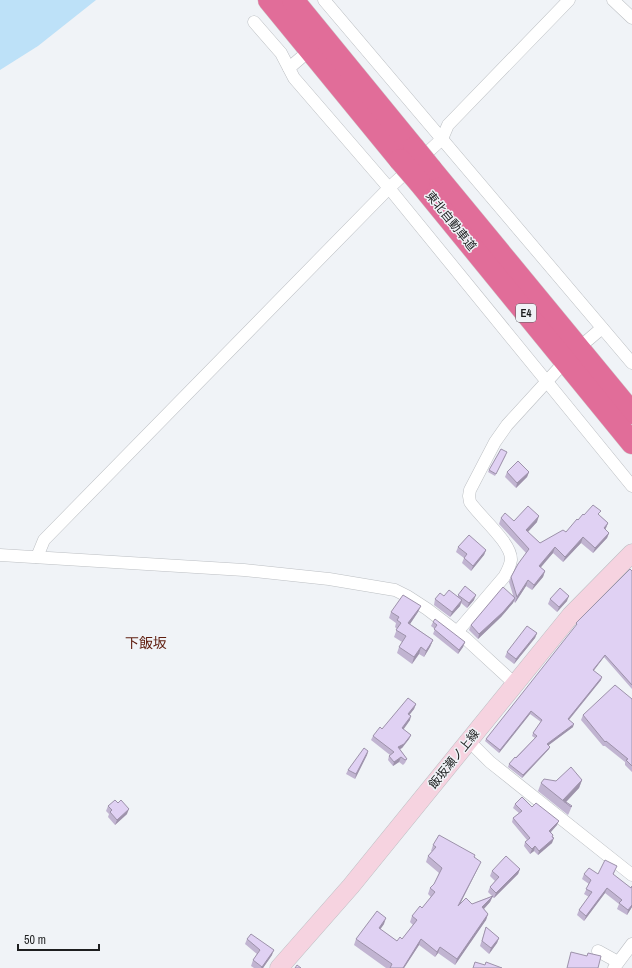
<svg xmlns="http://www.w3.org/2000/svg" width="632" height="968" viewBox="0 0 632 968" font-family="'Archivo Narrow','Noto Sans JP',sans-serif">
<style>
.water{fill:#bde1f8}
.lines{fill:none;stroke-linecap:round;stroke-linejoin:round}
.street-casing{stroke:#bcbfc3;stroke-width:13}
.secondary-casing{stroke:#bcbfc3;stroke-width:19}
.highway-casing{stroke:#cdcece;stroke-width:23}
.street{stroke:#fff;stroke-width:12}
.secondary{stroke:#f6d3e0;stroke-width:18}
.highway{stroke:#e16d99;stroke-width:22}
.highway-bridge-casing{stroke:#cdcece;stroke-width:23;stroke-linecap:butt}
.highway-bridge{stroke:#e16d99;stroke-width:22}
.wall{fill:#c1b4d1}
.shaded-wall{fill:#9d92aa}
.building{fill:#e0d1f3;stroke:#9d92aa}
.labels{text-anchor:middle;stroke-width:3;stroke-linejoin:round;paint-order:stroke}
.shield{fill:#f0f3f7;stroke:#5c5e60;stroke-width:1}
.shield-label{font-size:11px;font-weight:bold;fill:#1d1e1f}
.street-label{font-size:12px;fill:#1d1e1f;stroke:#f0f3f7}
.quarter-label{font-size:14px;fill:#5e1c0d;stroke:#f0f3f7}
</style>
<rect width="100%" height="100%" fill="#f0f3f7"/>
<path class="water" d="M0,0H96L38,46L0,70Z"/>
<g class="lines">
<defs>
<g id="street">
<path d="M324,0L632,363"/>
<path d="M613,0L632,18"/>
<path d="M254,22L281,53L294,78L389,188L632,486"/>
<path d="M289,68L303,56"/>
<path d="M588,340L602,328"/>
<path d="M0,555L244,570L329,579L395,590L407,596L427,609L465,638L515,684"/>
<path d="M37,557L44,540L389,188L442,139L448,125L569,0"/>
<path d="M457,632L504,577C507,572 510,566 511,560C512,543 479,516 470,502L469,496L470,490L495,442L507,425L560,367"/>
<path d="M469,741L490,762L632,875"/>
<path d="M598,951L618,962"/>
<path d="M614,968L632,944"/>
</g>
<path id="secondary" d="M279,968L351,886L571,615L632,553"/>
<g id="highway">
<path d="M269,0L400,160"/>
<path d="M293,0L414,148"/>
<path d="M431,169L632,413"/>
<path d="M419,182L632,443"/>
</g>
</defs>
<use href="#street" class="street-casing"/>
<use href="#secondary" class="secondary-casing"/>
<use href="#highway" class="highway-casing"/>
<use href="#street" class="street"/>
<use href="#secondary" class="secondary"/>
<use href="#highway" class="highway"/>
<defs>
<g id="highway-bridge">
<path d="M414,148L431,169"/>
<path d="M400,160L419,182"/>
</g>
</defs>
<use href="#highway-bridge" class="highway-bridge-casing"/>
<use href="#highway-bridge" class="highway-bridge"/>
</g>
<g class="wall">
<path d="M506,455L495,476L488,472L489,470Z"/>
<path d="M507,472H529L527,477L516,488L505,477Z"/>
<path d="M584,515H599L608,523L605,530L609,533L607,538L593,553L581,543L563,562L553,553L540,567L545,571L543,577L532,590L526,586L515,603L514,601L513,603L501,617L478,639L469,630L471,625L513,595L509,582L511,577L526,553L499,524L501,518L514,521L537,522L528,532L540,543L566,532Z"/>
<path d="M458,547L486,550L484,555L471,571L462,563L464,558L456,552Z"/>
<path d="M632,571V689L604,657L593,671L601,680L569,720L573,727L549,745V749L522,778L508,767L509,764L535,738L532,736L533,733L541,722L530,714L499,753L485,741L486,739L576,627V623Z"/>
<path d="M458,595L474,600L467,608L461,603L460,606L450,617L434,605L435,599L444,596L458,597Z"/>
<path d="M550,599L567,601L557,612L548,604Z"/>
<path d="M421,606L418,612L410,624L433,640L430,647L424,657L419,654L412,664L397,653L399,647L402,642L394,637L397,629L395,627L396,623L389,618L391,612Z"/>
<path d="M433,622L465,642L463,647L458,654L433,634L435,629L431,626Z"/>
<path d="M537,633L535,638L514,664L505,657L507,652Z"/>
<path d="M632,699V772L625,765V762L605,746H603L581,720L583,715Z"/>
<path d="M416,704L414,709L409,715L410,720L403,729L411,735L409,739L402,748L400,749L407,759L405,763L403,765L399,762L393,766L388,760L389,756L390,755L371,740L373,736Z"/>
<path d="M368,751L367,755L355,779L346,774L348,770Z"/>
<path d="M582,780L579,788L566,802L572,806L569,813L568,815L538,791L541,783L556,781Z"/>
<path d="M118,803L127,814L115,825L108,817L109,814L106,811L108,806Z"/>
<path d="M515,804L532,807L557,825L551,832L553,835L552,843L538,855L534,851L530,854L524,846L525,842L527,840L512,822L513,818L519,813L513,808Z"/>
<path d="M433,845L475,857L478,868L460,904H472L492,896L488,892L490,887L495,881L490,876L492,871L520,869L518,874L494,898L492,897L490,902L484,909L488,914L486,920L455,965L438,953L435,957L419,945L404,968H386L354,945L356,939L384,924L380,929L397,941L402,939L413,925L410,922L412,916L422,908L431,897L428,894L430,888L434,884L439,873L426,862L428,856L432,851H431Z"/>
<path d="M615,871L613,875L631,888L632,886V907L627,915L617,909L619,904L605,893L584,921L577,915L579,910L589,897L584,894L589,884L582,879L584,874H598Z"/>
<path d="M486,927L499,938L497,943L489,954L480,946Z"/>
<path d="M247,939L272,955L263,968H254L251,966L253,960L257,954L245,944Z"/>
</g>
<g class="shaded-wall">
<path d="M529,472L527,477L516,488L517,483Z"/>
<path d="M539,516L537,522L524,536L526,530Z"/>
<path d="M608,523L606,528L602,534L604,528Z"/>
<path d="M609,533L607,538L593,553L595,548Z"/>
<path d="M583,537L581,543L563,562L565,557Z"/>
<path d="M555,547L553,553L537,572L539,566Z"/>
<path d="M486,550L484,555L471,571L473,566Z"/>
<path d="M545,571L543,577L532,590L534,585Z"/>
<path d="M528,580L526,586L515,603L517,597Z"/>
<path d="M476,595L474,600L467,608L469,603Z"/>
<path d="M569,596L567,601L557,612L559,607Z"/>
<path d="M515,598L513,603L501,617L478,639L479,634Z"/>
<path d="M462,600L460,606L450,617L452,612Z"/>
<path d="M421,606L418,612L406,630L408,623Z"/>
<path d="M537,633L535,638L514,664L516,659Z"/>
<path d="M433,640L430,647L424,657L426,651Z"/>
<path d="M465,642L463,647L458,654L459,650Z"/>
<path d="M421,647L419,654L412,664L414,657Z"/>
<path d="M605,655L604,657L592,673L593,670Z"/>
<path d="M602,677L601,680L567,722L568,719Z"/>
<path d="M416,704L414,709L407,718L408,714Z"/>
<path d="M531,711L530,714L499,753L500,750Z"/>
<path d="M411,716L410,720L401,733L402,728Z"/>
<path d="M574,724L573,727L546,747L547,744Z"/>
<path d="M411,735L409,739L402,748L396,751L398,747Z"/>
<path d="M550,747L549,749L522,778L523,775Z"/>
<path d="M368,751L367,755L355,779L356,774Z"/>
<path d="M401,757L399,762L393,766L394,762Z"/>
<path d="M582,780L579,788L565,803L563,800Z"/>
<path d="M129,809L127,814L115,825L117,820Z"/>
<path d="M559,821L557,825L548,835L549,831Z"/>
<path d="M554,838L552,843L538,855L539,851Z"/>
<path d="M535,846L534,851L530,854L532,849Z"/>
<path d="M481,862L456,912L458,906Z"/>
<path d="M520,869L518,874L494,898L496,893Z"/>
<path d="M607,888L605,893L584,921L586,916Z"/>
<path d="M493,896L490,902L480,913L482,907Z"/>
<path d="M632,905V907L627,915L628,910Z"/>
<path d="M488,914L486,920L455,965L457,959Z"/>
<path d="M386,918L384,924L377,934L379,928Z"/>
<path d="M499,938L497,943L489,954L491,948Z"/>
<path d="M421,939L419,945L404,968H403Z"/>
<path d="M440,947L438,953L435,957L437,952Z"/>
<path d="M274,950L272,955L263,968H261Z"/>
</g>
<g class="building">
<path d="M501,449L507,452L496,474L489,470Z"/>
<path d="M518,461L529,472L517,483L507,472Z"/>
<path d="M593,505L601,511L598,514L608,523L604,528L609,533L595,548L583,537L565,557L555,547L539,566L545,571L534,585L528,580L517,597L511,577L518,564L529,549L501,518L505,513L514,521L528,506L539,516L526,530L540,543L563,530L566,532L577,519L578,520L583,514L584,515Z"/>
<path d="M469,535L486,550L473,566L464,558L467,554L458,547Z"/>
<path d="M630,569L632,571V685L605,655L593,670L602,677L568,719L574,724L547,744L550,747L523,775L509,764L515,757L516,758L537,736L533,733L542,720L531,711L500,750L486,739L577,624L576,623Z"/>
<path d="M465,586L476,595L469,603L458,595Z"/>
<path d="M503,587L515,598L503,612L479,634L471,625Z"/>
<path d="M560,588L569,596L559,607L550,599Z"/>
<path d="M449,590L462,600L452,612L435,599L440,593L444,596Z"/>
<path d="M403,595L421,606L408,623L433,640L426,651L421,647L414,657L399,647L406,636L396,630L401,623L397,620L399,617L391,612Z"/>
<path d="M435,619L465,642L459,650L434,629L437,625L433,622Z"/>
<path d="M527,626L537,633L516,659L507,652Z"/>
<path d="M615,685L632,699V766L626,760L628,759L606,741L605,742L583,715Z"/>
<path d="M408,698L416,704L408,714L411,716L402,728L411,735L404,744L398,747L407,759L405,760L401,757L394,762L389,756L394,752L373,736L380,727L382,729Z"/>
<path d="M364,748L368,751L356,774L348,770Z"/>
<path d="M571,767L582,780L563,800L572,806L571,807L541,783L544,779L556,781Z"/>
<path d="M522,797L532,807L536,803L559,821L549,831L553,835L552,837L554,838L539,851L535,846L532,849L525,842L530,838L513,818L522,811L515,804Z"/>
<path d="M115,800L118,803L121,800L129,809L117,820L110,812L112,810L108,806Z"/>
<path d="M439,835L475,855L474,857L481,862L458,906L466,898L472,904L493,896L482,907L488,914L457,959L440,947L437,952L421,939L403,968H390L392,964L356,939L377,911L386,918L379,928L397,941L400,937L402,939L417,920L412,916L420,906L422,908L435,892L430,888L434,884L442,868L428,856L436,847L433,845Z"/>
<path d="M506,856L520,869L496,893L490,887L499,877L492,871Z"/>
<path d="M605,860L617,866L613,874L631,888L632,886V905L628,910L619,903L622,900L607,888L586,916L579,910L592,892L586,889L591,880L584,874L589,868L598,874Z"/>
<path d="M486,927L499,938L491,948L482,941Z"/>
<path d="M251,934L274,950L262,967L253,960L260,950L247,939Z"/>
<path d="M571,952L587,956L588,953L601,956L598,968H567Z"/>
<path d="M475,962L485,965L486,962L502,968H473Z"/>
<path d="M297,965L301,968H295Z"/>
</g>
<g class="labels">
<rect class="shield" x="516" y="304" width="20" height="18" rx="3"/>
<g class="shield-label">
<text x="526" y="317">E4</text>
</g>
<g class="street-label">
<text transform="translate(451 221) rotate(51)" y="4">東北自動車道</text>
<text transform="translate(454 759) rotate(-51)" y="4">飯坂瀬ノ上線</text>
</g>
<g class="quarter-label">
<text x="146" y="648">下飯坂</text>
</g>
</g>
<path d="M18 944v6h81v-6" fill="none" stroke="#1d1e1f" stroke-width="2"/>
<text x="24" y="944" font-size="12" fill="#1d1e1f" stroke="#f0f3f7" stroke-width="3" paint-order="stroke">50 m</text>
</svg>
